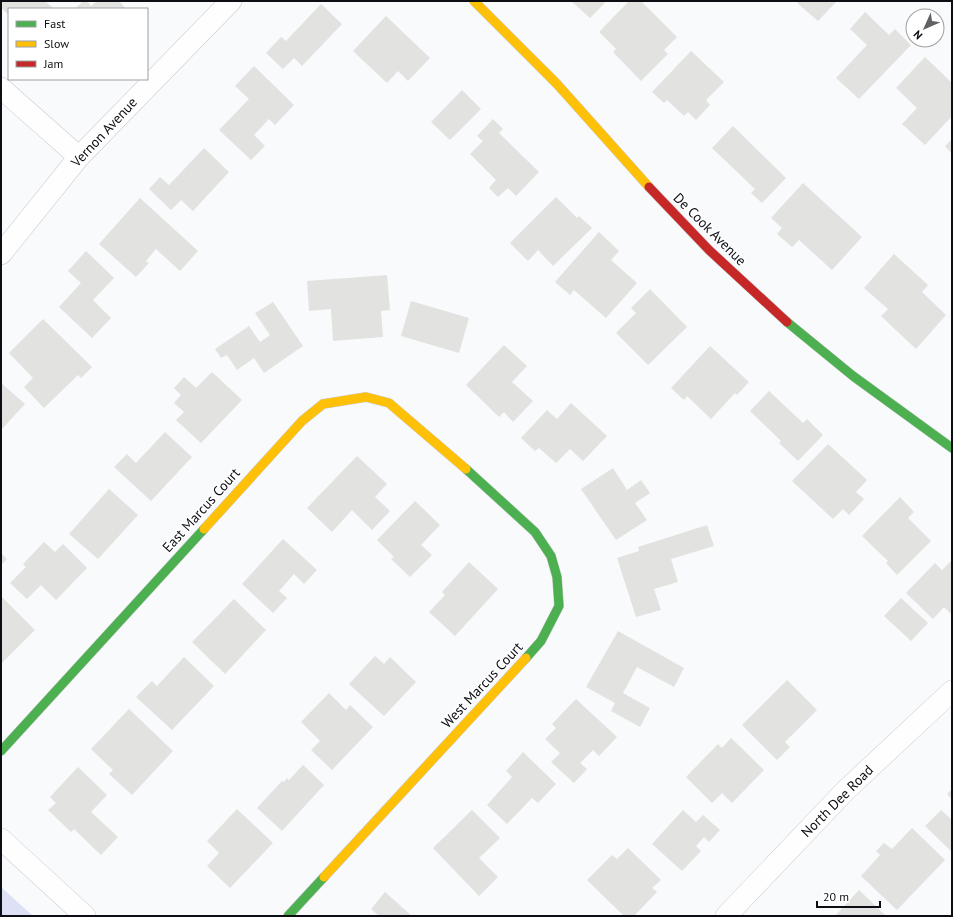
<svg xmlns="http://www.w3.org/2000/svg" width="953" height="917" viewBox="0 0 953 917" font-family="'PT Sans',sans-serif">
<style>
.green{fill:#dce1f6}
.building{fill:#e2e2e0}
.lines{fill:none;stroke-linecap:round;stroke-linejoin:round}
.street-casing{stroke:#cacbcf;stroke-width:22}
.fast-casing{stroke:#cacbcf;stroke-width:10}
.slow-casing{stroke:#cacbcf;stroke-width:10}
.jam-casing{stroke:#cacbcf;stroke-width:10}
.street{stroke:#fefeff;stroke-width:21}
.fast{stroke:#4caf50;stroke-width:9}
.slow{stroke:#ffc107;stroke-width:9}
.jam{stroke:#c62828;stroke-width:9}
.labels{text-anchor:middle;stroke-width:3;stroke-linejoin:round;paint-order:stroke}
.street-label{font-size:14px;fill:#0d0e13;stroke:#fff}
</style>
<rect width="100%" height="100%" fill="#f9fafc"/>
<path class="green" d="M1,887L33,916H1Z"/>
<g class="building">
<path d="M1,1H45L54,9H9V15L1,8Z"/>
<path d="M83,1H87L91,6L97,1H119L126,9H75Z"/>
<path d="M571,1H603L605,3L590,18Z"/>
<path d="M629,1H641L677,37L664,50L668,54L641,81L613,52L616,49L599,32Z"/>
<path d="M799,1H837L818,21L797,3Z"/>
<path d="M321,4L342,24L302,66L294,58L283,69L266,53L281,37L286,41Z"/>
<path d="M865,12L889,35L895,29L911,45L859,99L836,78L867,45L850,29Z"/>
<path d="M386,16L430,58L408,81L398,71L387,83L353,51Z"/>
<path d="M691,51L724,82L706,100L710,105L696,120L688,112L684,116L667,100L664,103L652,92Z"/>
<path d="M925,57L952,83V116L925,145L902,124L917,108L896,88Z"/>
<path d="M254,66L294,105L275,125L269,119L254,135L265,146L251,160L219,130L249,99L235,86Z"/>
<path d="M462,90L481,109L450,140L431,122Z"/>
<path d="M493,119L503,129L499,133L539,172L516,196L508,188L498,197L489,188L496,180L470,154L483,141L477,136Z"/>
<path d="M733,126L786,178L762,203L751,193L755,189L712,148Z"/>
<path d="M952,139V154L945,146Z"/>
<path d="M204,148L229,172L193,211L181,200L171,210L149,189L160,177L169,185Z"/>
<path d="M803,183L862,237L832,270L799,240L792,247L777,234L782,228L771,218Z"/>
<path d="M556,197L577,218L579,216L592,228L553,266L538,250L528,261L510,243Z"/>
<path d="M140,198L198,251L180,271L156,249L146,261L149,263L136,277L99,244Z"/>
<path d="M599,232L619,251L611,260L637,283L606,318L574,290L570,295L555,282Z"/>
<path d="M86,251L114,278L93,300L111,318L92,338L59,307L81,283L68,271Z"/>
<path d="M894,254L928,285L922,292L946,315L916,349L881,316L888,309L864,288Z"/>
<path d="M387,275L390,310L381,311L383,337L333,341L331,309L309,311L307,281Z"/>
<path d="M650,289L687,327L648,365L616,333L636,313L631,308Z"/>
<path d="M411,301L469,318L459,353L401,336Z"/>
<path d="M273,302L303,346L264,373L254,358L237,370L227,355L221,358L215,349L249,326L260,342L270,335L255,313Z"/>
<path d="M43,319L92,367L81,378L78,375L44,408L24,387L33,378L9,353Z"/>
<path d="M504,345L527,366L512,382L533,401L513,422L504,412L499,417L466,385Z"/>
<path d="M710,346L749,382L737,395L735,393L711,419L687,396L684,400L671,388Z"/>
<path d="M212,372L242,400L201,443L176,420L184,412L174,403L181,395L174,388L184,377L196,388Z"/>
<path d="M1,383L25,404L1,430Z"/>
<path d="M769,391L803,423L807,419L823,435L798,461L779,443L781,441L750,411Z"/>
<path d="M571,403L607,436L583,461L570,449L556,463L539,448L535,451L521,438L547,410L557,419Z"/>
<path d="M165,432L192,457L151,501L114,467L127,454L136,463Z"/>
<path d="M828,444L867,480L856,492L864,499L849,515L843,509L833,519L792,481Z"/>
<path d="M357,456L387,484L375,497L390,511L372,530L352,510L332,532L307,508Z"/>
<path d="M613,468L627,490L641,480L650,493L635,503L647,520L616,540L581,489Z"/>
<path d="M109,489L138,515L98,559L69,534Z"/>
<path d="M900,497L914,512L908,518L931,541L897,575L886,563L888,561L862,536Z"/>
<path d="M415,501L440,525L421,545L432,555L410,577L391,559L394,557L377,540Z"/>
<path d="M707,525L714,546L671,559L678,582L654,589L661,610L636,617L617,558L639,551L638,547Z"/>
<path d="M283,539L317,570L304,584L294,574L279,591L287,598L273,613L242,584Z"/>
<path d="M44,542L55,552L63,544L87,568L56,600L41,585L27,599L10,583L26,567L23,564Z"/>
<path d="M1,553L7,559L1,565Z"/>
<path d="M952,560V613L951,614L944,607L933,619L906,593L935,563L942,570Z"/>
<path d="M469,562L498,589L455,636L429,612L445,595L442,592Z"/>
<path d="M1,596L35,630L1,664Z"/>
<path d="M901,598L928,623L911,641L884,616Z"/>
<path d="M234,599L266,630L225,674L192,642Z"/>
<path d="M618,631L684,668L674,687L637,667L623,693L650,708L640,727L611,711L615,703L586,687Z"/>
<path d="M375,656L384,664L390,657L416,682L384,716L349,684Z"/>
<path d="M184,657L214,686L172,730L136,697L152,681L157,686Z"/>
<path d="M787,680L817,710L785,742L790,747L777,760L742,725Z"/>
<path d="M329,693L346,710L350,705L373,727L332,770L311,750L320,741L301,722Z"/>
<path d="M576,699L617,737L599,756L593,750L580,763L587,769L574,783L551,762L560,753L545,739L556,728L552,724Z"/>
<path d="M129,709L173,751L132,795L109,774L113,770L91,749Z"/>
<path d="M731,738L764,770L732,803L722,793L712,803L686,777L718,744L722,748Z"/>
<path d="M523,752L556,784L538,803L532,798L507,824L487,805L512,777L506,771Z"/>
<path d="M303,765L324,785L282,831L257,808L282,781L284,782L287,778L289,780Z"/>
<path d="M78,767L107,795L91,812L118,837L101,855L74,829L71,832L48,810L56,803L50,797Z"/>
<path d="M952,789V800L947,794Z"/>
<path d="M237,809L273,843L230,888L207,866L219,853L207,841Z"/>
<path d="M472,810L500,838L479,858L498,877L479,896L433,848Z"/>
<path d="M683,810L696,822L703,815L720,830L709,842L704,837L696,846L701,851L682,871L652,844Z"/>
<path d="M941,810L951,819L952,818V852L925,826Z"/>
<path d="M912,828L945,860L897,910L861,876L880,855L876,851L884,843L892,849Z"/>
<path d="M628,848L661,880L652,888L657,892L634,916H624L587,880L612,855L617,859Z"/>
<path d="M859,890L886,916H835Z"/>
<path d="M385,892L412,916H379L371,909Z"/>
</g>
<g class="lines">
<defs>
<g id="street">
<path d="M1,88L79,157"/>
<path d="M1,254L79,157L231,1"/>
<path d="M1,839L85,916"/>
<path d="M726,916L846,790L952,691"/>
</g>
<g id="fast">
<path d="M787,322L853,376L952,448"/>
<path d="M466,469L535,532L551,556L557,577L559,606L541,641L526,658"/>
<path d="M1,751L204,529"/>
<path d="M288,916L324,877"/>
</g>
<g id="slow">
<path d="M474,1L557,84L649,187"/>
<path d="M204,529L302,421L323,404L366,397L389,403L466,469"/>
<path d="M324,877L526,658"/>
</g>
<path id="jam" d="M649,187L709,250L787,322"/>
</defs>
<use href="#street" class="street-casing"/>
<use href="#fast" class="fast-casing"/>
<use href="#slow" class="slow-casing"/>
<use href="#jam" class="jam-casing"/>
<use href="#street" class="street"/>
<use href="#fast" class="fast"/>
<use href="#slow" class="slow"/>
<use href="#jam" class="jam"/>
</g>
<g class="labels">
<g class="street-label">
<text transform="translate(104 132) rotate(-47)" y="5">Vernon Avenue</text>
<text transform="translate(710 229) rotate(45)" y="5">De Cook Avenue</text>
<text transform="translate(201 510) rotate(-48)" y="5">East Marcus Court</text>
<text transform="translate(482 685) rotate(-47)" y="5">West Marcus Court</text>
<text transform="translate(837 801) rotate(-45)" y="5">North Dee Road</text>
</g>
</g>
<rect width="953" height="917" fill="none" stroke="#0d0e13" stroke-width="4"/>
<rect x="8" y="8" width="140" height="72" fill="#ffffff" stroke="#9e9fa1"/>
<rect x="16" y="21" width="20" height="6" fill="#4caf50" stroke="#9e9fa1"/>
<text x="44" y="28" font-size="12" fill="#0d0e13">Fast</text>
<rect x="16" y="41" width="20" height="6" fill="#ffc107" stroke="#9e9fa1"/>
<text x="44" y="48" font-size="12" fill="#0d0e13">Slow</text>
<rect x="16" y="61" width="20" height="6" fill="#c62828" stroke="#9e9fa1"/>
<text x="44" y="68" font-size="12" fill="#0d0e13">Jam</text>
<g transform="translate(925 28) rotate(225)"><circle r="19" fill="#ffffff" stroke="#9e9fa1"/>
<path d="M0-3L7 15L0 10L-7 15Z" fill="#606165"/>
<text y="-6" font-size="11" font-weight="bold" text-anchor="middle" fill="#0d0e13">N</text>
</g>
<path d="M817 901v6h63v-6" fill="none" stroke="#0d0e13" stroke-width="2"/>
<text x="823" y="901" font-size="12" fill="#0d0e13" stroke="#ffffff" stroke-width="3" paint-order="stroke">20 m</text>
</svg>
